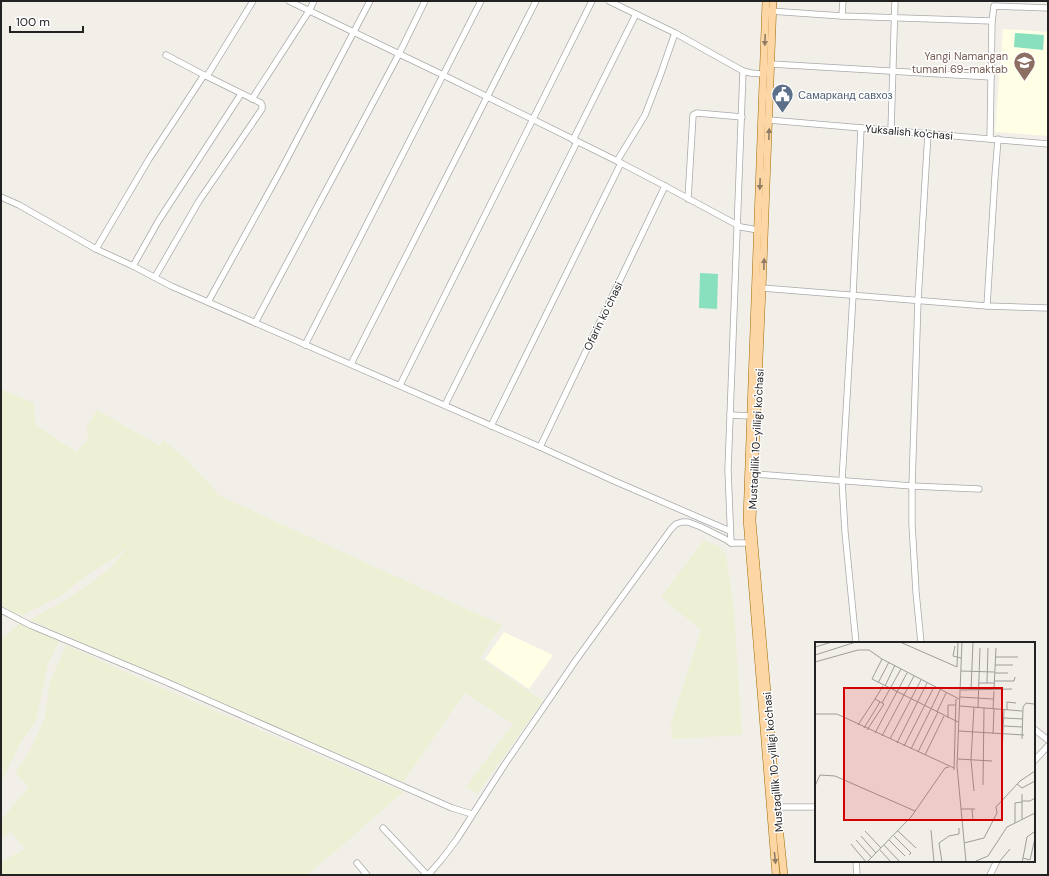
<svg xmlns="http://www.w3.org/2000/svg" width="1049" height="876" viewBox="0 0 1049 876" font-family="'DM Sans',sans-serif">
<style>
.education{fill:#ffffe5}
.farmland{fill:#eef0d5}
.pitch{fill:#88e0be}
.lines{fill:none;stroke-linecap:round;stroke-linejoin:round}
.minor-casing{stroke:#a9a9a9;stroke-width:7}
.major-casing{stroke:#a06b00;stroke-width:8}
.minor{stroke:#fff;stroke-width:5.5}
.major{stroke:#fcd6a4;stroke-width:7}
.oneway{fill:#8f7c63}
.labels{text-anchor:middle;stroke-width:3;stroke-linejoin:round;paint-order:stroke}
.education-label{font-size:11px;fill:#785e54;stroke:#fff;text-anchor:end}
.service-label{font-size:11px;fill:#4e5e75;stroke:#fff;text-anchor:start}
.street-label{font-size:11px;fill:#222;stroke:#fff}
.inset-road{fill:none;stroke:#9f9d99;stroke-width:1}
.view{fill:#d40000;fill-opacity:0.15;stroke:#d40000;stroke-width:2}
.inset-edge{fill:none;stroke:#222;stroke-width:2}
</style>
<rect width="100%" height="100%" fill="#f2efe9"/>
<g class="education">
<path d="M1003,29L1048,32V136L995,132Z"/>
<path d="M504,632L553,655L529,689L485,659Z"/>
</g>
<g class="farmland">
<path d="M1,389L34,403L35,420L37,426L76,452L87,440L88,433L86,428L97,410L160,446L163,440L185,458L216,491V494L502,625L480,658L543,701L477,794L466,787L513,724L465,693L403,782L30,620L69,598L108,570L130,545L113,559L88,574L62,595L21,616L1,606Z"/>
<path d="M704,540L720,547L726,555L734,609L742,735L672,739L671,723L701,630L661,597Z"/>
<path d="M20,623L59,641L48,664L36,720L20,744L13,759L1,783V640Z"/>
<path d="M66,645L132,675L403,792L338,849L307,875H1V862L25,849L11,832L1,839V820L29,787L15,773L29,752L45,719L47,702L50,682Z"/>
</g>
<g class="pitch">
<path d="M1015,33L1044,35L1043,50L1014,47Z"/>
<path d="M700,273L718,274L717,309L699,308Z"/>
</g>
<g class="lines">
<defs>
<g id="minor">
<path d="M289,1L443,75L621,163L665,186L741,227L758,230"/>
<path d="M609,1L675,33L743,71L751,73L764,74"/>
<path d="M770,11L842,16L992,21L994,6L1048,8"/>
<path d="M842,16L843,1"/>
<path d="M166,55L204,75"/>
<path d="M771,64L991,77"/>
<path d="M207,76L253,1"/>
<path d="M252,99L309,11L314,1"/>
<path d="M769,120L1048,144"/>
<path d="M891,130L895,1"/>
<path d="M990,139L992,21"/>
<path d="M573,140L636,14"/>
<path d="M617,161L645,115L660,76L675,33"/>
<path d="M1,197L19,205L96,249L133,266L171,286L540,447L612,480L730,531"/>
<path d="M688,199L693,115L697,113L742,117"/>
<path d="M96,249L149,159L204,75L261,103L262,105V109L199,201L155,277"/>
<path d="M133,266L159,220L241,94"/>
<path d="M762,288L987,306L1048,308"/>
<path d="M208,302L281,170L370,1"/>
<path d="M987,306L995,176L998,139"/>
<path d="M255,323L399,54L425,1"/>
<path d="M305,345L481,1"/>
<path d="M351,364L536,1"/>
<path d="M400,385L592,1"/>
<path d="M445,405L577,142"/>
<path d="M730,415L751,416"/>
<path d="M491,426L621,163"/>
<path d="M540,447L665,186"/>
<path d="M755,474L912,486L979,489"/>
<path d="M731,543L728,470L743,71"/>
<path d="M1,610L30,625L164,681L452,808L472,814"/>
<path d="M856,643L845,532L842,481L853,295L861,128"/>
<path d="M921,643L916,592L912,524V486L918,300L928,133"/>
<path d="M1034,729L1048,740"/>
<path d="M1034,761L1048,746"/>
<path d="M775,807H816"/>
<path d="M383,828L427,875"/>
<path d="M856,861L857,875"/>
<path d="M357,863L367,875"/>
<path d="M428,875L442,859L457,839L505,764L576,660L671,529L676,524L682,522H688L701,527L725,539L731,543H748"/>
<path d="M990,875L997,861"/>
</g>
<g id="major">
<path d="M766,1L747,519L776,875"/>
<path d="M773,1L763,265L752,521L777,807L784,875"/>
</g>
</defs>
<use href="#minor" class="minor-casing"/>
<use href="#major" class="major-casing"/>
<use href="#minor" class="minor"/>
<use href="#major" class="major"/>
</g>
<defs><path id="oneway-solid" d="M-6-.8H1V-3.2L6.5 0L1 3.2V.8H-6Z"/></defs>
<g class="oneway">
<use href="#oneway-solid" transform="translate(765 40) rotate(92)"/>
<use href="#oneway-solid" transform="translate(769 134) rotate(-88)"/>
<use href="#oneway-solid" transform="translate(760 184) rotate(92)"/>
<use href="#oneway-solid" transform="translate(764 264) rotate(-88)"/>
<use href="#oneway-solid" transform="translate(775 858) rotate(84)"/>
</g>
<defs>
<symbol id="school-pin" viewBox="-11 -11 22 30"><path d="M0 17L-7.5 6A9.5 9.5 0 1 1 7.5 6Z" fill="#8d6e63" stroke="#fff"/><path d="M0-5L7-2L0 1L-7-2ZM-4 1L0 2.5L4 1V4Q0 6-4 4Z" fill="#fff"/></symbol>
<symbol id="civic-pin" viewBox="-11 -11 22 30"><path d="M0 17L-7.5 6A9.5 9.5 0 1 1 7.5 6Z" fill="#5c6f8a" stroke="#fff"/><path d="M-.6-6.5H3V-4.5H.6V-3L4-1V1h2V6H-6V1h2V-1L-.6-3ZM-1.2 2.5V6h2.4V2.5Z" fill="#fff"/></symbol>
</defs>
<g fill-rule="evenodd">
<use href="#school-pin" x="1012" y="50" width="25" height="34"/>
<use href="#civic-pin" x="770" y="82" width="25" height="34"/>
</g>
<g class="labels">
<g class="education-label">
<text x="1008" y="60">Yangi Namangan<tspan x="1008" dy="13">tumani 69-maktab</tspan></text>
</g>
<g class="service-label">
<text x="798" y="99">Самарканд савхоз</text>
</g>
<g class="street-label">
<text transform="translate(909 132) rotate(5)" y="4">Yuksalish ko'chasi</text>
<text transform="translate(603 316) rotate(-64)" y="4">Ofarin koʻchasi</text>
<text transform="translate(756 439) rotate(-87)" y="4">Mustaqillik 10-yilligi ko'chasi</text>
<text transform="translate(773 762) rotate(-95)" y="4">Mustaqillik 10-yilligi ko'chasi</text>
</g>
</g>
<g transform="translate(815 642)">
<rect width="220" height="220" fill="#f2efe9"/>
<path class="inset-road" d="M85,0L142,25L143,0M147,0L142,124L151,220M140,4L138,14L146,16M0,5L17,0M0,13L41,0M181,15H203M0,20L43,8H54L67,17M180,23H198M146,29L179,30M180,31H193M179,39H199L200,35M63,41L74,20M164,41H179M172,41L173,6M70,44L80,23M179,47L181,6M146,48L197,47M156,48L158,0M145,55L178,57M60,57L68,44M67,61L86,27M145,64L207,69M159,65L156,118L159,149M163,65L165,6M116,67L125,48M178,67L179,49M192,68V60L201,61M122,70L131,51M0,72H22L139,126M133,76V63H141M189,76L208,77M143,80L57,37L67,17L144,57M43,83L60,57L69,62L52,88M189,84L207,85M49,86L65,60M144,89L209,93M60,91L92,31M178,92L179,67M67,94L99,34M75,97L106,38M207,97L208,65L211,61L219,62M82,101L112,41M89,104L119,45M96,107L116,67M103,110L123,70M187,112L189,68M110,113L129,74M143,117L177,119M139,128L141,57M202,142L207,146L220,139M168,143L169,66M0,144L5,133L20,134L100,169M207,152V177M207,159H215L220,156M146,167H160M157,167L158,179M200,181V161L207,160M116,188L119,220M50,189L66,206M83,189L101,206M46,194L61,211M79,194L96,211L94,213M41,198L57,216M74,198L90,214M149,201L169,196L182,171L181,165L205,139L220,129M36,202L51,220M69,203L85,220M65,208L76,220M208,216L212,195L219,190M161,219L173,214L192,185L220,171M52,220L96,175L130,126L134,125M127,220L124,201L134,194L144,192V186M184,220L195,207M207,220L208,216L215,218L220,196"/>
<path class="view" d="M29,46H187V178H29Z"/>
<rect width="220" height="220" class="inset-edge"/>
</g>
<rect width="1049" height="876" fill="none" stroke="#222222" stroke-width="4"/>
<path d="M10 26v6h73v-6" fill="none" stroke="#222222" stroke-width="2"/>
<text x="16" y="26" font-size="12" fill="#222222" stroke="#ffffff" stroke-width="3" paint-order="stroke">100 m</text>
</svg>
